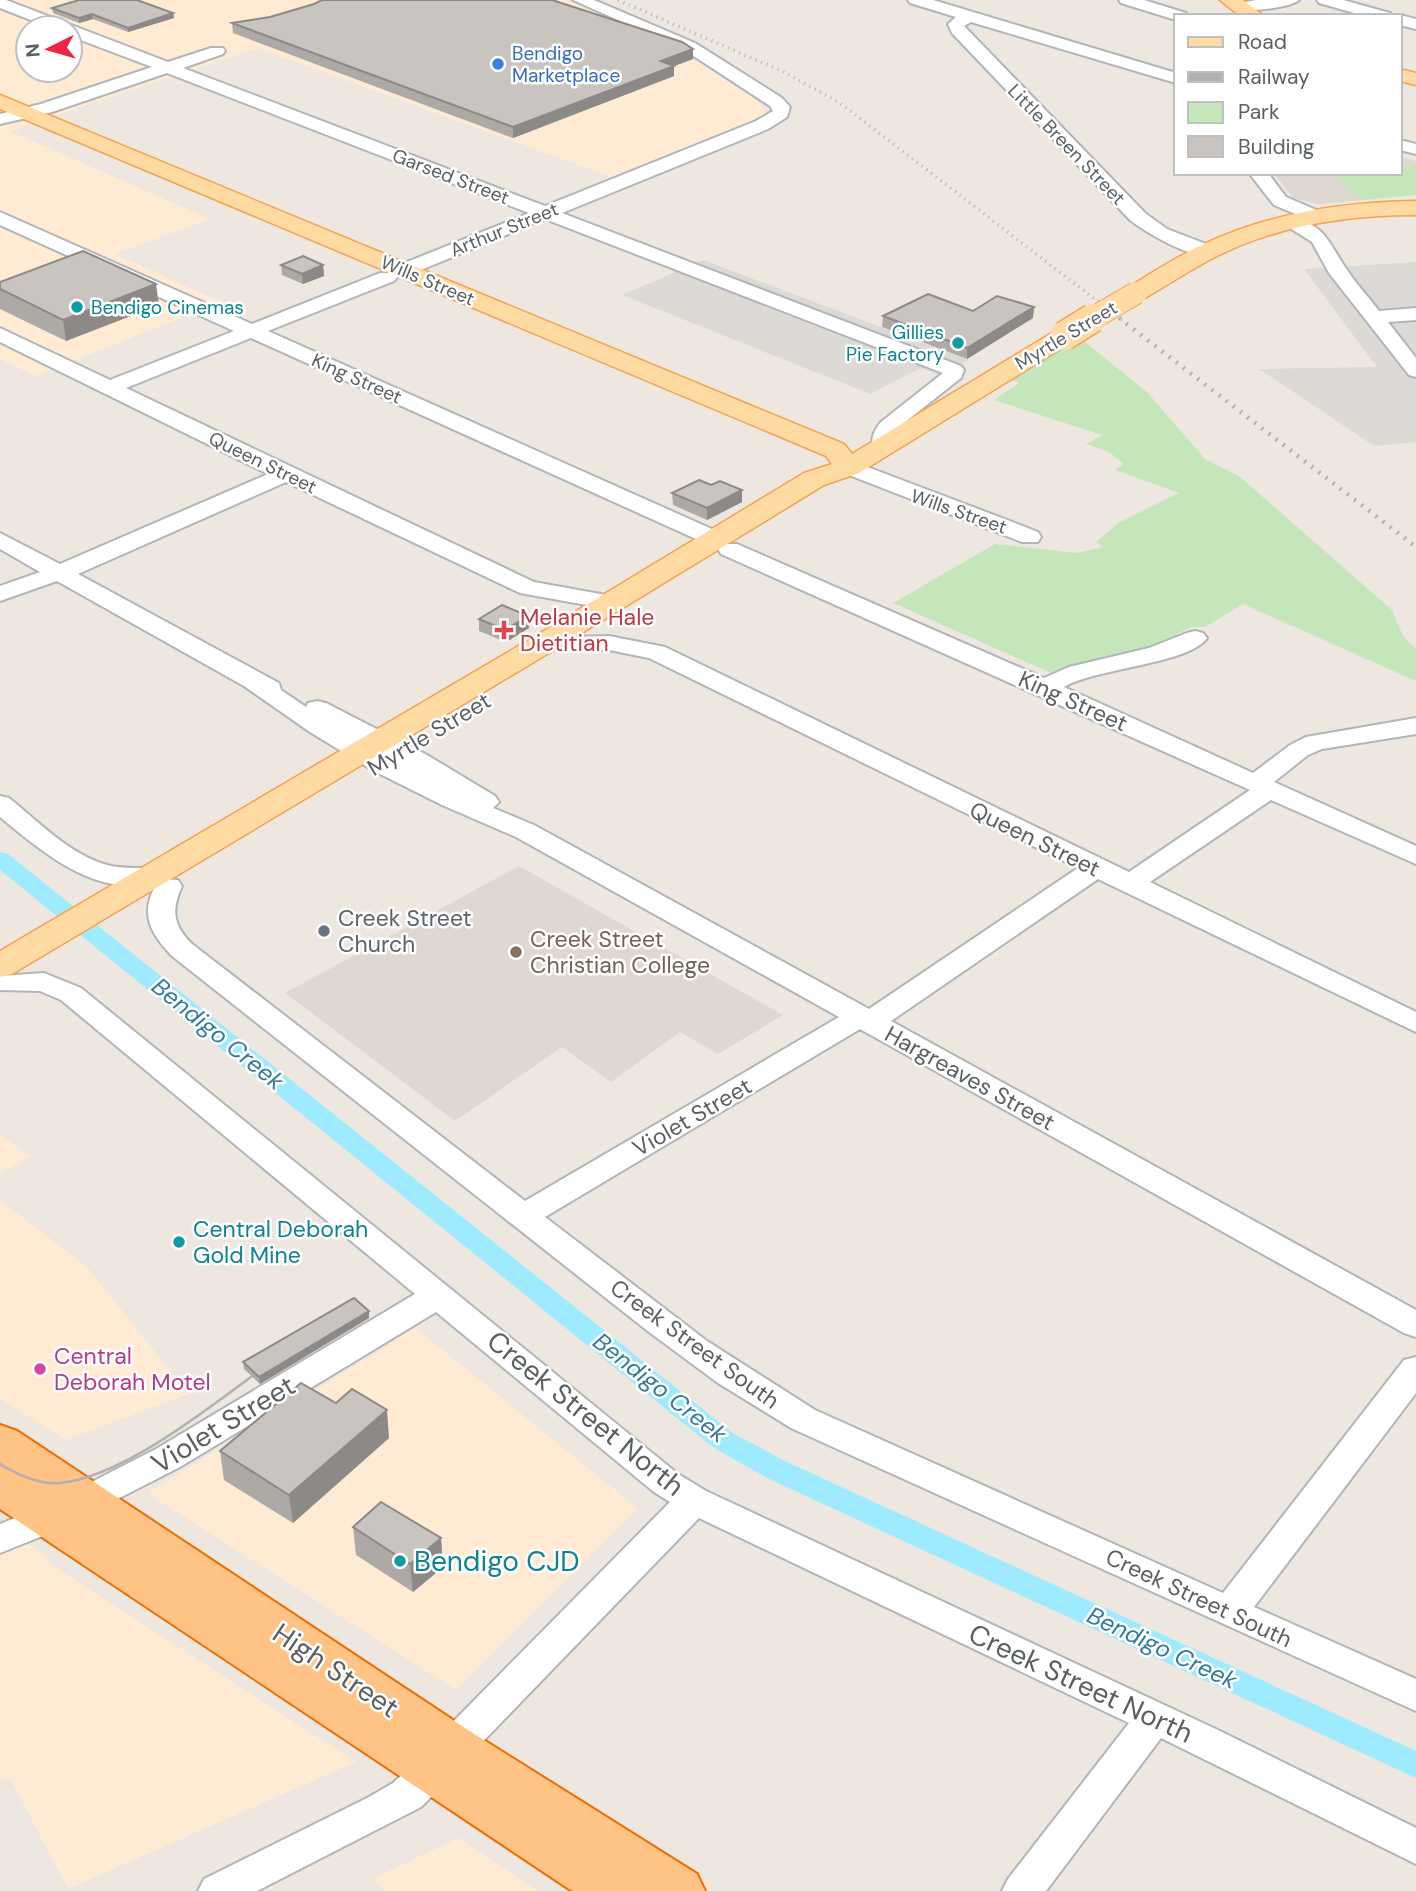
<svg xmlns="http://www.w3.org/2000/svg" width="1416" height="1891" viewBox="0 0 1416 1891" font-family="'DM Sans',sans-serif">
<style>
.commercial{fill:#ffebd3;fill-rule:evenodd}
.industrial{fill:#ddd9d5}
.education{fill:#dfd8d1}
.green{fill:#c5e6bb}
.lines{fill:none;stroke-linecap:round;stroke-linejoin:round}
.canal{fill:#9eebff;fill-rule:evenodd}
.minor-casing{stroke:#b1b5b9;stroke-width:4}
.major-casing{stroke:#f5a251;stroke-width:3}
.highway-casing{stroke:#ed6d00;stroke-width:4}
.minor{fill:#fff;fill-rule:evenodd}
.major{fill:#ffdba3;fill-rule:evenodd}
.highway{fill:#ffc485;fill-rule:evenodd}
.tram{stroke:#b0b1b2;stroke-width:2.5}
.rail-far1{stroke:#b0b1b2;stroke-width:3.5;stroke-dasharray:1 5;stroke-linecap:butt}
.rail{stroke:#b0b1b2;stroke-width:4.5;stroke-dasharray:2 7;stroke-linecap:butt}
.major-bridge-far1-casing{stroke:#f5a251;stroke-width:24;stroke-linecap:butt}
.major-bridge-casing{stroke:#f5a251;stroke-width:31;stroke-linecap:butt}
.major-bridge-far1{stroke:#ffdba3;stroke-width:22}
.major-bridge{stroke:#ffdba3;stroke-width:28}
.wall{fill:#ada9a5}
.shaded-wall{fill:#8d8986}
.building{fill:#c9c4c0;stroke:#8d8986;stroke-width:2}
.shop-dot{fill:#3f7fe0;stroke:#fff;stroke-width:2.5}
.culture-dot{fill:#0f9aa8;stroke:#fff;stroke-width:2.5}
.health-dot{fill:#e0444e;stroke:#fff;stroke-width:2.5}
.worship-dot{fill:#6b7280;stroke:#fff;stroke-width:2.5}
.education-dot{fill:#8d6e63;stroke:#fff;stroke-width:2.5}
.hotel-dot{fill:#d1479c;stroke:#fff;stroke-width:2.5}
.labels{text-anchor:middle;stroke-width:5;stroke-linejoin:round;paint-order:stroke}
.far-shop-label{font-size:19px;fill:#366cbe;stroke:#fff;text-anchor:start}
.far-street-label{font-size:19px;fill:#595f62;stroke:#fff}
.far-culture-label{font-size:19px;fill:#0d838f;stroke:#fff;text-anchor:start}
.health-label{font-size:23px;fill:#be3a42;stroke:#fff;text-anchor:start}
.street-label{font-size:23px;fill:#595f62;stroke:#fff}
.worship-label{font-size:23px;fill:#5b616d;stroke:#fff;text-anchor:start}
.education-label{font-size:23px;fill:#785e54;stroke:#fff;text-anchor:start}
.culture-label{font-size:23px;fill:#0d838f;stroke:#fff;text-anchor:start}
.hotel-label{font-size:23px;fill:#b23c85;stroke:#fff;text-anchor:start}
.water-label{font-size:24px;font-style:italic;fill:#337b98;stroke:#fff}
.near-street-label{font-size:28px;fill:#595f62;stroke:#fff}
.near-culture-label{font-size:28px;fill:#0d838f;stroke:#fff;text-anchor:start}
</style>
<rect width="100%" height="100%" fill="#ede7e0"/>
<g class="commercial">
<path d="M0,0H563L619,18L680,45L730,76L723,78L758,101L768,115L612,177L257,48L10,131L210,219L115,254L221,302L35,376L0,359ZM28,28H70V70H28Z"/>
<path d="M0,1135L31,1157L0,1173Z"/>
<path d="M0,1200L87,1267L189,1394L65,1440L0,1398Z"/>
<path d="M416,1328L638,1509L456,1690L153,1497L149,1492Z"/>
<path d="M0,1526L44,1554L50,1564L356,1762L68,1889L10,1778L1,1781L0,1777Z"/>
<path d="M459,1838L538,1891H384L374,1878Z"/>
</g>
<g class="industrial">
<path d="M703,260L968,360L942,376L920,368L870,394L622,295Z"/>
<path d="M1416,262V442L1374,446L1259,369L1377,367L1304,269Z"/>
</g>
<g class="education">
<path d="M1400,157L1416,161V195L1319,204L1293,198L1274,173H1400Z"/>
<path d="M519,866L783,1015L718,1054L680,1032L611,1082L562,1047L455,1121L285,993Z"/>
</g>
<g class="green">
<path d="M1416,166V195L1362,200L1335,175L1400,173V167Z"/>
<path d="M1079,337L1147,392L1205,459L1239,476L1392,610L1403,636L1416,649V681L1243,604L1205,627H1192L1179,633L1156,649L1053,674L893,603L995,544L1076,553L1103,547L1096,542L1118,523L1179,493L1115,470L1124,464L1109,452L1086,444L1102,435L994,400L1019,383L1010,379Z"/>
</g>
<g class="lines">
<path class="canal" d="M0,852L8,854L734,1434L787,1462L1416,1751V1778L767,1478L714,1448L0,870Z"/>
<defs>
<g id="minor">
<path d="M0,0H6L168,62L211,48H223L225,51L223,54L183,68L545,206L756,121L773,111L770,106L683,49L573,0H594L695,43L782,98L790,107L787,117L768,129L562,213L961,366L964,370L961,378L895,430L891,451H875C869,441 874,430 881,422L943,373L545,219L411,274H397L394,270L397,266L529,213L167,73L52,112L0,124V114L41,104L152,67L70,36V28H51L0,8Z"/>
<path d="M908,0H933L1176,73V83L971,22L964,26L1145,213L1167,229L1214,247L1216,251L1214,255C1192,260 1149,234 1131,221L952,33L948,24L956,17L910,3Z"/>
<path d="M1119,0H1144L1186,13L1188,16H1176V20L1121,3Z"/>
<path d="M1257,0H1299C1290,8 1240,14 1232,7L1234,4Z"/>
<path d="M1317,0H1343L1390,13L1392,16H1365L1319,3Z"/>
<path d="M1400,15L1416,19V29L1400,25Z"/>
<path d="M1400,140L1416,144V154L1400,150Z"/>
<path d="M1249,173H1268L1286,197L1321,212L1323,216L1314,222L1274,205Z"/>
<path d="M0,212L252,324L380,273H394L397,277L394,281L268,331L723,534L726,539L723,544H737L1044,678L1069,667L1149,648L1187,633L1195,631L1203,633L1207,638C1189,664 1096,668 1064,687L1253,773L1290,745L1306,737L1416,718V734L1322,749L1308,755L1274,782L1416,846V864L1271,800L1150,882L1416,1012V1032L1098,879L891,1021L1416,1310V1337L1404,1333L860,1029L545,1217L707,1341L815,1410L1223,1593L1404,1360L1416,1357V1393L1254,1607L1416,1679V1711L791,1428L718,1383L649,1332L172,956C150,933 139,913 157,883C95,898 44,853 0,817V796L9,798C39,822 69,854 107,865C125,870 143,866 161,870L165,876L162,879L178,880L182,886C171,911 173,925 192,944L525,1201L839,1017L516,837L442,805L374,771L310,732L244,686L57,581L0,601V586L40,572L0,549V533L60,564L268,474L0,342V328L110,380L234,331L0,225ZM251,338L707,544H721L718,549L721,554L1250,790L1129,872L665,647L609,636L571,637L567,642L571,647L609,650L649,658L1078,868L869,1009L534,825L493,808L499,802L495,796L427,755L326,703L317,701L308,703L306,707L281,690L279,683L78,574L286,482L520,593L609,609L617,607L621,602L617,597L534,582L126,388Z"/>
<path d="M1291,217C1326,226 1327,240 1345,267C1355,283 1368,296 1379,311L1416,308V320L1388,322L1416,358V377L1409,375L1329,273L1312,242L1282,223L1284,219Z"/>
<path d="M849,460L1015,523L1038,532L1041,537L1038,542H1022L841,472L838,467L841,462Z"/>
<path d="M44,973L81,988L678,1474L706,1491L1220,1731L1416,1828V1864L1161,1738L1046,1891H1002L1008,1879L1129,1723L699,1518L466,1759L451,1764L453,1769L448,1780L421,1807L257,1891H198L204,1879L369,1797L393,1783L420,1758L435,1753L433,1748L438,1737L670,1502L654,1492L436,1312L180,1467L98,1509L86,1513L74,1509L68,1500L74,1491L156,1449L415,1294L61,1000L40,991L0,990V976Z"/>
<path d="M52,1503L65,1507L70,1517L65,1527L0,1553V1524Z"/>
</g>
<g id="major">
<path d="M1220,0H1243L1264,16H1240Z"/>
<path d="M1400,69L1416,73V85L1400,81Z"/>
<path d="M0,95L844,444L852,454L1055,331L1064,329L1073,331L1076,336L1073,341L859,473L824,485L554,650L12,974L0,977V951L532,638L804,473L832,464L826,456L0,109Z"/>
<path d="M1416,201V215C1348,215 1280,225 1219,255C1193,268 1169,284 1145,298L1136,300L1127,298L1124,293L1127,288C1152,273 1176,257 1202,245C1269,213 1343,202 1416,201Z"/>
</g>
<path id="highway" d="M0,1425L17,1431L471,1732L697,1874L705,1891H572L0,1509Z"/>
</defs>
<use href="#minor" class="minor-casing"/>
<use href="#major" class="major-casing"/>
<use href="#highway" class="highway-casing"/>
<use href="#minor" class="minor"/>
<use href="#major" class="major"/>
<use href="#highway" class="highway"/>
<path class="tram" d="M0,1464C18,1475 39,1485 60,1483C121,1477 202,1413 251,1377"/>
<path class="rail-far1" d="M618,0L784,72L840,103L1122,320"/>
<path class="rail" d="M1119,318L1416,547"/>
<defs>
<path id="major-bridge-far1" d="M1090,320L1136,293"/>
<path id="major-bridge" d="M1064,336L1093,318"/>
</defs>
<use href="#major-bridge-far1" class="major-bridge-far1-casing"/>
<use href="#major-bridge" class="major-bridge-casing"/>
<use href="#major-bridge-far1" class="major-bridge-far1"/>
<use href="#major-bridge" class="major-bridge"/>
</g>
<g class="wall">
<path d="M314,4L693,49V59L674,66V76L513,138L233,33L232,23L270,17Z"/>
<path d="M52,8L173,13L174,18L128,32L93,19L79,23L53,13Z"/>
<path d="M281,265H323L324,276L303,284L282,275Z"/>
<path d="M0,282L159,305L66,341L0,309Z"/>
<path d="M1034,307L1033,318L967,359L882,327L883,316Z"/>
<path d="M742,490V502L707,520L673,505L672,493Z"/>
<path d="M479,619L529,628L506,642L479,631Z"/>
<path d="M369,1311V1318L260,1384L244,1369L243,1362Z"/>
<path d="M336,1403L389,1438L293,1523L224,1480L220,1451Z"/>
<path d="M353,1527L441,1538L443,1567L413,1592L356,1555Z"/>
</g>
<g class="shaded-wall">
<path d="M173,13L174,18L128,32V28Z"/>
<path d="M92,14L93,19L79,23V18Z"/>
<path d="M693,49V59L674,66V76L513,138V127L661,61Z"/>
<path d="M323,265L324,276L303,284L302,274Z"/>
<path d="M156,284L159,305L66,341L63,320Z"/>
<path d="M1034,307L1033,318L967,359V348Z"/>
<path d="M742,490V502L707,520V508Z"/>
<path d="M528,616L529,628L506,642L505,630Z"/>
<path d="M369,1311V1318L260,1384L259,1377Z"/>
<path d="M387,1410L389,1438L293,1523L289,1495Z"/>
<path d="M441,1538L443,1567L413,1592L410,1564Z"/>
</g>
<g class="building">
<path d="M79,0H137L173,13L128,28L92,14L79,18L52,8Z"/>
<path d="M322,0H552L682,42L693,49L661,61L674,66L513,127L232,23L270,17L314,4Z"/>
<path d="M83,251L156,284L63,320L0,289V282Z"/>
<path d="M303,256L323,265L302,274L281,265Z"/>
<path d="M928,294L973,311L997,296L1034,307L967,348L883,316Z"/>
<path d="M699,480L711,485L720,481L742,490L707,508L672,493Z"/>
<path d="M502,605L528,616L505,630L479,619Z"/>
<path d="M354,1298L369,1311L259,1377L243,1362Z"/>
<path d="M301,1383L336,1403L352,1389L387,1410L289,1495L220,1451Z"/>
<path d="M381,1502L441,1538L410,1564L353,1527Z"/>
</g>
<circle class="shop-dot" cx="498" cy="64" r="7"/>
<g class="culture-dot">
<circle cx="77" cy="307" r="7"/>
<circle cx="958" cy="343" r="7"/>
<circle cx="179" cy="1242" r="7"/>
<circle cx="400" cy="1561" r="7"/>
</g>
<path class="health-dot" d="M500.5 619.5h7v7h7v7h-7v7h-7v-7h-7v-7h7z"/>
<circle class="worship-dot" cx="324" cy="931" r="7"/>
<circle class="education-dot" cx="516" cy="952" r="7"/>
<circle class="hotel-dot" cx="40" cy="1369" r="7"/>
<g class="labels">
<g class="far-shop-label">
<text x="512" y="60">Bendigo<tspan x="512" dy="22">Marketplace</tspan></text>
</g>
<g class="far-street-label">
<text transform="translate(1067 144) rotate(46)" y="7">Little Breen Street</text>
<text transform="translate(451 176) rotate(21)" y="7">Garsed Street</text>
<text transform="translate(504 229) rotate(-22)" y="7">Arthur Street</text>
<text transform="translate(428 280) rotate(23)" y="7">Wills Street</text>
<text transform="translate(1066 335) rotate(-31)" y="7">Myrtle Street</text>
<text transform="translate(357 378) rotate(24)" y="7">King Street</text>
<text transform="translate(263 462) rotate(26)" y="7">Queen Street</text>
<text transform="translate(959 511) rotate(19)" y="7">Wills Street</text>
</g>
<g class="far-culture-label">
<text x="91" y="314">Bendigo Cinemas</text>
<text x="944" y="339" text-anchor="end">Gillies<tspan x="944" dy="22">Pie Factory</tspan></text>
</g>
<g class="health-label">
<text x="520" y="625">Melanie Hale<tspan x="520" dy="26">Dietitian</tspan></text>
</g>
<g class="street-label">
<text transform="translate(1073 701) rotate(24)" y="8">King Street</text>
<text transform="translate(429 734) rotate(-31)" y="8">Myrtle Street</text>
<text transform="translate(1035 839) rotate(26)" y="8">Queen Street</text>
<text transform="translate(970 1078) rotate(29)" y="8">Hargreaves Street</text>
<text transform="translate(692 1117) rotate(-30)" y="8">Violet Street</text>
<text transform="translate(695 1344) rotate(36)" y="8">Creek Street South</text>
<text transform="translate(1199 1598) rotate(25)" y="8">Creek Street South</text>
</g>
<g class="worship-label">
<text x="338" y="926">Creek Street<tspan x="338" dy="26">Church</tspan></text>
</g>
<g class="education-label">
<text x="530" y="947">Creek Street<tspan x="530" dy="26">Christian College</tspan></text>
</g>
<g class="culture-label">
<text x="193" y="1237">Central Deborah<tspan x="193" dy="26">Gold Mine</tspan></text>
</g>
<g class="hotel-label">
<text x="54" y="1364">Central<tspan x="54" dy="26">Deborah Motel</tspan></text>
</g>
<g class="water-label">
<text transform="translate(218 1034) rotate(39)" y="8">Bendigo Creek</text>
<text transform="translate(660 1388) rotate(38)" y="8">Bendigo Creek</text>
<text transform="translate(1162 1648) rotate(25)" y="8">Bendigo Creek</text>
</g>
<g class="near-street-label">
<text transform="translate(586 1413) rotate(39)" y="10">Creek Street North</text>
<text transform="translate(223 1424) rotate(-31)" y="10">Violet Street</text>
<text transform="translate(336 1670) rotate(34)" y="10">High Street</text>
<text transform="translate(1081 1683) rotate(25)" y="10">Creek Street North</text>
</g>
<g class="near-culture-label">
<text x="414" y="1571">Bendigo CJD</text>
</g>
</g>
<rect x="1174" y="14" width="228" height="161" fill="#ffffff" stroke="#bdbfc0" stroke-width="2"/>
<rect x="1188" y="37" width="35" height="10" fill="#ffdba3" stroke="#bdbfc0" stroke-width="2"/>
<text x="1238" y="49" font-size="21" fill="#595f62">Road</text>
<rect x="1188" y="72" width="35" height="10" fill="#b0b1b2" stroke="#bdbfc0" stroke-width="2"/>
<text x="1238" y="84" font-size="21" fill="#595f62">Railway</text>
<rect x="1188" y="102" width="35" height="21" fill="#c5e6bb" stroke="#bdbfc0" stroke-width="2"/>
<text x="1238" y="119" font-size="21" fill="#595f62">Park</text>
<rect x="1188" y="136" width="35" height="21" fill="#c9c4c0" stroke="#bdbfc0" stroke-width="2"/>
<text x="1238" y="154" font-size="21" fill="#595f62">Building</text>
<g transform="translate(49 49) rotate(265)"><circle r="33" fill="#ffffff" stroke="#bdbfc0" stroke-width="2"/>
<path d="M0-5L12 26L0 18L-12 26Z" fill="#ed2643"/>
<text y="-10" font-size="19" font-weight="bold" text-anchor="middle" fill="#595f62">N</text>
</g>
</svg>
